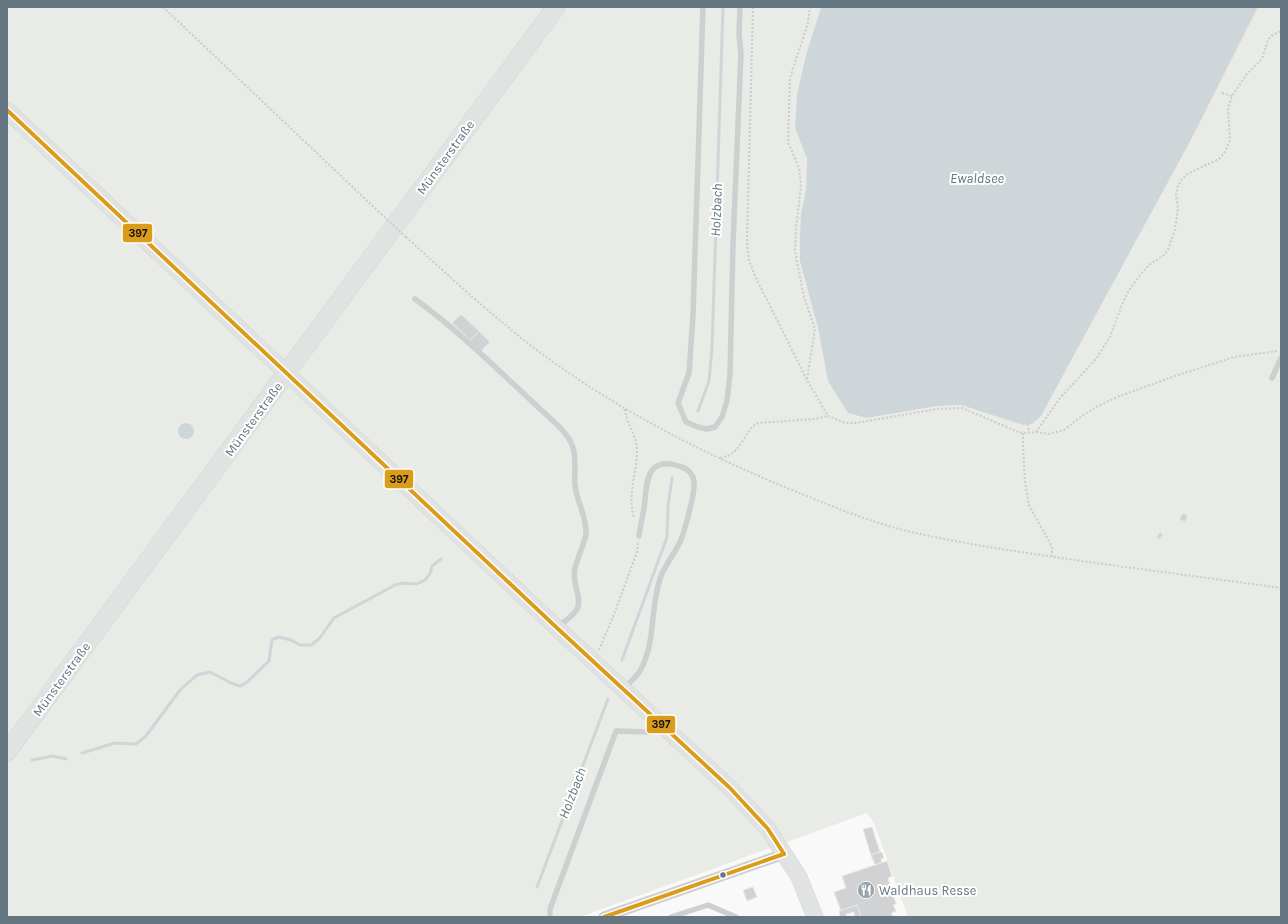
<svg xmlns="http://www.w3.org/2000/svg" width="1288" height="924" viewBox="0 0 1288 924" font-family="Karla,sans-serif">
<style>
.green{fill:#e8ebe6}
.water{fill:#ced6d9}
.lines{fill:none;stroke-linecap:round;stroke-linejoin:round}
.stream{stroke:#ced6d9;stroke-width:3}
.building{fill:#d0d2d3;stroke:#e8e8e8}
.secondary-casing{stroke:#d5d6d7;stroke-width:17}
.primary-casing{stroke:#d5d6d7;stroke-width:19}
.path{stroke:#cbcccd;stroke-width:2;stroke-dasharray:2 2;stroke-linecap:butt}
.lane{stroke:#cecfd0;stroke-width:5.5}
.street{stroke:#cecfd0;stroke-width:11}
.secondary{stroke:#e1e2e2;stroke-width:16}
.primary{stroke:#e1e2e2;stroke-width:18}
.path-bridge{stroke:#cbcccd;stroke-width:2;stroke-dasharray:2 2;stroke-linecap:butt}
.bus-1-casing{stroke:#fff;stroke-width:7}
.bus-1{stroke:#da9c1a;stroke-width:4}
.bus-dot{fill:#657683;stroke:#fff;stroke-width:1.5}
.labels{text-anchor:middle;stroke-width:4;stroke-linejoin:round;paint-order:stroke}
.street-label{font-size:13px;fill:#657683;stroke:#fff}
.poi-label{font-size:13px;fill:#657683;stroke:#fff;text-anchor:start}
.water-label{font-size:14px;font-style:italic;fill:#60757c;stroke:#fff}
.line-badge{stroke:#fff;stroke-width:1.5}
.pale-badge-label{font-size:11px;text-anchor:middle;font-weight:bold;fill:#111}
</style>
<rect width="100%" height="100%" fill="#f9f9f9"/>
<path class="green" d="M7,7H821L806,55L797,94L795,128L807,159L806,189L801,214L800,232L810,295L818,328L828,381L867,418L937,406L961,405L1023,425L1041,416L1193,136L1258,7H1281V917H908L874,823L867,813L580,917H7Z"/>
<g class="water">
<path d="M821,7H1258L1193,136L1041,416L1032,424L1023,425L961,405L937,406L867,418L848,413L828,381L818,328L800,261V232L801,214L806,189L807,159L795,128L797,94L806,55Z"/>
<circle cx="186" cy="431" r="8"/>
</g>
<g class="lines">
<g class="stream">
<path d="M698,411L709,381L712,348L723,7"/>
<path d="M622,660L667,537L668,506L672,478"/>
<path d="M82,753L115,743L136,744L146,736L180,690L197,675L210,672L231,683L240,686L246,683L269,661L272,640L279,637L291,640L300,645H311L319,639L334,618L395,585L404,583L417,584L425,580L430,574L432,566L441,559"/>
<path d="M32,760L53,756L66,759"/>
<path d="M537,887L608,699"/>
</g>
</g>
<g class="building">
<path d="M461,314L479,331L470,340L452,323Z"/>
<path d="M479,331L490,342L481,351L470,340Z"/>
<path d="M1183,513L1188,516L1185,522L1179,519Z"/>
<path d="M1160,532L1163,534L1160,539L1156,538Z"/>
<path d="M872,827L880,852L871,855L863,829Z"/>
<path d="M880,852H882L884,858L881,859L882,862L875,865L871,855Z"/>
<path d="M887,861L892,876L888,878L896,904L893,905L896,911L891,913L893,917H861L857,905L841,911L834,892L846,888L842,876Z"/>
<path d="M753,887L757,897L747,901L743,890Z"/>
<path d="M857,905L861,917H855L854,912L846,914L847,917H840L839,911Z"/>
</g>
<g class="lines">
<defs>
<path id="secondary" d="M7,110L556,627L730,788L768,829L799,877L815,917"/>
<path id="primary" d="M7,752L556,7"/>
</defs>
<use href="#secondary" class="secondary-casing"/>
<use href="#primary" class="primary-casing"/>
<g class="path">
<path d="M163,7L381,214"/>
<path d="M753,7L747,242L749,260L755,276L807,380L828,416L845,423H856L937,409L962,408L1016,431L1023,433L1036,432L1048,434L1064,430L1082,416L1096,407L1117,397L1169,378L1234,357L1277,351"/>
<path d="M1222,93L1232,96"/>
<path d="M406,237C449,276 492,316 538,351C619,411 709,457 802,494C836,508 871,522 907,531C967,545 1028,553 1089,562C1153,571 1217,579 1281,588"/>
<path d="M807,379L815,329L804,297L795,251L796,229L801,185L799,168L788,142L790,78L808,23L810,7"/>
<path d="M625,409C626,423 637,436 637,450C637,473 627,495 634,518"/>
<path d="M1027,420L1029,433"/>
<path d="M1036,432L1060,398L1096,359L1110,337L1121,307L1129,290L1140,275L1149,265L1164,255L1168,250L1175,229L1178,209L1176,195L1178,186L1182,179L1189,173L1219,159L1225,152L1230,140L1228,109L1232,96L1247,74L1262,59L1268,40L1271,36L1281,31"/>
<path d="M1023,433V448L1025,481L1029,505L1052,547V556"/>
<path d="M720,458C744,454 742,431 758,423L814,419L828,416"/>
<path d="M599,650L613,617L637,552L638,543"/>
</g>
<g class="lane">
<path d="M703,7L693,315L689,373L678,403L686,422L698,427L707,429L715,427L722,417L727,401L730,374L733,244L741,53L739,35L740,7"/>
<path d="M415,299C459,331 498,370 538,407C548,417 567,431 572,445C577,456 574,471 575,484C576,501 587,516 586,534C585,542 577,559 575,568C571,582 583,599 577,609C573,617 563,622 557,627"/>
<path d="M1272,378L1281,358"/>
<path d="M624,689C629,683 636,677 640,671C656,643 650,608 660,579C664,566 673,556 679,544C684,535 695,493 694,483C694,474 687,468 679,466C645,455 647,484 644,509C642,518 640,527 639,536"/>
<path d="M550,917V909L616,731L648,732L658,724"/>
<path d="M671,917L708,905L736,917"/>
</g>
<path class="street" d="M604,917L784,854"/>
<use href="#secondary" class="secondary"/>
<use href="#primary" class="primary"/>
<path class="path-bridge" d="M381,214L406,237"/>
<defs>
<g id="bus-1">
<path d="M7,110L556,627L730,788L768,829L784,854"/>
<path d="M604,917L784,854"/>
</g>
</defs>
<use href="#bus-1" class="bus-1-casing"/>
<use href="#bus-1" class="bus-1"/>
</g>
<defs>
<symbol id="restaurant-disc" viewBox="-11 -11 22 22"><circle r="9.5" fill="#99a4ac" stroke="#fff"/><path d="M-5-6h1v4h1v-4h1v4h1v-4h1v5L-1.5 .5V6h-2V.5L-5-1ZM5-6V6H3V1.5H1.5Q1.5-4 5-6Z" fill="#fff"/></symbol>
</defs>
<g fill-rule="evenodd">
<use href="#restaurant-disc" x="856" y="880" width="20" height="20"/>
</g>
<circle class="bus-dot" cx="723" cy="875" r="3.5"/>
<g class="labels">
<g class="street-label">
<text transform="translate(445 157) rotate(-54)" y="5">Münsterstraße</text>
<text transform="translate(253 419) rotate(-54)" y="5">Münsterstraße</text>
<text transform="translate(61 679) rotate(-54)" y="5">Münsterstraße</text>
</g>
<g class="poi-label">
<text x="879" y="895">Waldhaus Resse</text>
</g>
<g class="water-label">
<text x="977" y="183">Ewaldsee</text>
<text transform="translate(716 210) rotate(-88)" y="5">Holzbach</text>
<text transform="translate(572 793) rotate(-69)" y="5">Holzbach</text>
</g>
</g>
<g class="line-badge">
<rect x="122" y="223" width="31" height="20" rx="4" fill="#da9c1a"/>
<rect x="384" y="469" width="30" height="20" rx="4" fill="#da9c1a"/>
<rect x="646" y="715" width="30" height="19" rx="4" fill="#da9c1a"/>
</g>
<g class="pale-badge-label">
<text x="138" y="237">397</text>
<text x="399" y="483">397</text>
<text x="661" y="728">397</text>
</g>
<rect width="1288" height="924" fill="none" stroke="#657683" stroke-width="16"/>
</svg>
